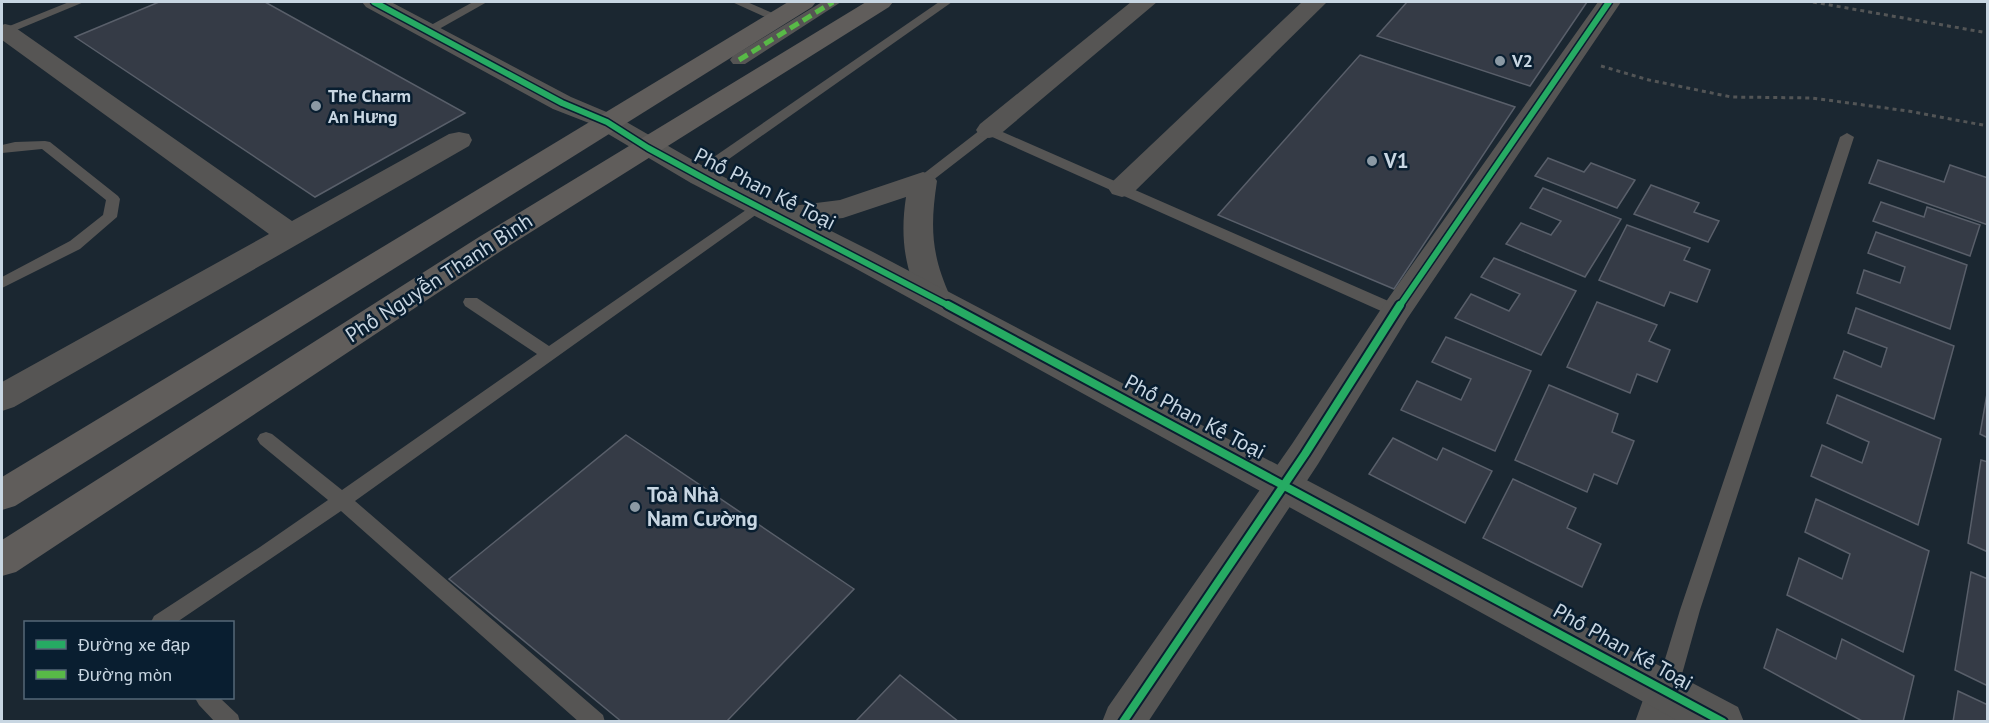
<svg xmlns="http://www.w3.org/2000/svg" width="1989" height="723" viewBox="0 0 1989 723" font-family="'PT Sans',sans-serif">
<style>
.building{fill:#353b46;stroke:#595f6a;stroke-width:1.5}
.lines{fill:none;stroke-linecap:round;stroke-linejoin:round}
.path{stroke:#535556;stroke-width:3;stroke-dasharray:4 4;stroke-linecap:butt}
.service{fill:#565554;fill-rule:evenodd}
.pedestrian{fill:#565554;fill-rule:evenodd}
.minor{fill:#565554;fill-rule:evenodd}
.tertiary{fill:#565554;fill-rule:evenodd}
.primary{fill:#605d5b;fill-rule:evenodd}
.quiet{stroke:#58b947;stroke-width:5;stroke-dasharray:10 5;stroke-linecap:butt}
.cycleway-far1-casing{stroke:#091e30;stroke-width:9}
.cycleway-casing{stroke:#091e30;stroke-width:12}
.cycleway-far1{stroke:#26ab63;stroke-width:6}
.cycleway{stroke:#26ab63;stroke-width:8}
.poi-dot{fill:#8b99a4;stroke:#091e30;stroke-width:2}
.labels{text-anchor:middle;stroke-width:5;stroke-linejoin:round;paint-order:stroke}
.far-poi-label{font-size:18px;font-weight:bold;fill:#c8d6e2;stroke:#091e30;text-anchor:start}
.poi-label{font-size:21px;font-weight:bold;fill:#c8d6e2;stroke:#091e30;text-anchor:start}
.street-label{font-size:21px;fill:#c8d6e2;stroke:#091e30}
</style>
<rect width="100%" height="100%" fill="#1b2731"/>
<g class="building">
<path d="M159,2H265L465,113L315,197L75,37Z"/>
<path d="M1407,2H1587L1530,86L1377,36Z"/>
<path d="M1360,55L1515,107L1394,289L1218,215Z"/>
<path d="M1548,158L1584,172L1591,163L1635,180L1617,208L1535,176Z"/>
<path d="M1878,160L1944,182L1950,165L1988,178V225L1869,183Z"/>
<path d="M1651,185L1699,203L1694,212L1719,221L1708,242L1634,214Z"/>
<path d="M1543,188L1621,219L1585,277L1506,244L1521,223L1551,235L1561,221L1530,208Z"/>
<path d="M1881,202L1924,217L1927,207L1980,225L1970,256L1873,221Z"/>
<path d="M1627,225L1690,248L1684,260L1710,270L1697,302L1670,292L1664,306L1599,280Z"/>
<path d="M1876,232L1967,265L1950,329L1857,293L1864,270L1900,283L1905,267L1868,253Z"/>
<path d="M1494,258L1576,291L1541,355L1455,318L1471,294L1509,311L1520,294L1481,277Z"/>
<path d="M1597,302L1657,325L1649,341L1670,350L1657,382L1637,374L1630,393L1567,367Z"/>
<path d="M1856,308L1954,346L1934,419L1834,378L1844,351L1881,367L1887,348L1848,333Z"/>
<path d="M1446,337L1531,371L1495,451L1401,410L1417,381L1461,400L1471,379L1432,362Z"/>
<path d="M1549,385L1618,414L1612,432L1634,441L1617,484L1594,474L1587,492L1515,460Z"/>
<path d="M1988,388V438L1980,434Z"/>
<path d="M1837,395L1941,439L1918,525L1811,476L1822,445L1862,463L1869,442L1827,423Z"/>
<path d="M626,435L854,589L726,722H622L449,579Z"/>
<path d="M1393,438L1437,460L1443,448L1492,471L1465,523L1369,474Z"/>
<path d="M1981,460L1988,462V552L1968,543Z"/>
<path d="M1513,479L1576,508L1567,528L1601,544L1582,587L1483,538Z"/>
<path d="M1816,499L1929,551L1903,652L1787,595L1799,558L1842,579L1850,554L1805,532Z"/>
<path d="M1971,572L1988,579V686L1955,670Z"/>
<path d="M1777,629L1836,659L1842,639L1914,676L1903,722H1864L1764,668Z"/>
<path d="M900,675L959,722H855Z"/>
<path d="M1958,691L1988,705V722H1953Z"/>
</g>
<g class="lines">
<g class="path">
<path d="M1813,2L1988,33"/>
<path d="M1601,66L1649,80L1731,97L1812,98L1908,111L1988,126"/>
</g>
<g class="service">
<path d="M69,2H84L2,36V29Z"/>
<path d="M473,2H487L432,33H424L422,30Z"/>
<path d="M732,2H747L784,18L778,22L774,21Z"/>
<path d="M939,2H952L702,178H692L690,175L692,172Z"/>
<path d="M989,126L1402,307L1404,311L1402,315H1390L990,136L928,184H918L916,181L918,178L984,127Z"/>
<path d="M1847,133L1854,137L1700,610L1677,692L1673,699L1666,702L1659,699L1655,692L1680,610L1840,137Z"/>
<path d="M45,141L50,142L118,196L120,199L117,217L80,249L2,288V277L70,241L103,215L106,200L42,149L2,153V145L15,142Z"/>
<path d="M759,201L766,206L764,209L355,501L603,715L605,722H579L341,511L177,622H151L154,616L260,547L328,500L260,444L257,439L260,434L266,432L272,434L342,490L537,354L465,306L463,302L465,298H477L549,346Z"/>
<path d="M195,698H220L238,715L240,722H215L199,705Z"/>
</g>
<path class="pedestrian" d="M822,2H841L745,64H733L730,60L733,56Z"/>
<g class="minor">
<path d="M362,2H391L571,97L616,116L620,122L616,128L607,130L553,109L366,7Z"/>
<path d="M1131,2H1157L998,136L989,138L980,136L976,130L980,124Z"/>
<path d="M1302,2H1327L1132,194L1122,197L1112,194L1108,188L1112,182Z"/>
<path d="M1598,2H1621L1407,319L1318,464L1148,722H1102L1108,707L1292,444L1385,303Z"/>
<path d="M5,24L13,26L292,221L449,134L459,132L469,134L472,140L469,146L14,407L2,411V382L269,234L2,40V25Z"/>
<path d="M923,172L933,175L937,181C930,227 931,255 951,298L946,306L935,309L924,306C904,271 900,236 906,197L843,218L778,225L768,223L763,216L768,209L840,200Z"/>
<path d="M1666,672L1681,678L1687,692L1678,722H1635L1651,678Z"/>
</g>
<path class="tertiary" d="M607,114L616,116L710,170L873,252L1738,707L1744,722H1680L851,266L691,183L598,128L594,122L598,116Z"/>
<g class="primary">
<path d="M788,2H816L812,7L15,506L2,510V477Z"/>
<path d="M866,2H893L889,7L501,251L16,572L2,576V540L479,237Z"/>
</g>
<path class="quiet" d="M739,60L833,2"/>
<defs>
<g id="cycleway-far1">
<path d="M374,2L562,103L607,122L648,148L718,186L951,307"/>
<path d="M1399,307L1609,2"/>
</g>
<g id="cycleway">
<path d="M948,305L1723,722"/>
<path d="M1123,722L1305,454L1400,305"/>
</g>
</defs>
<use href="#cycleway-far1" class="cycleway-far1-casing"/>
<use href="#cycleway" class="cycleway-casing"/>
<use href="#cycleway-far1" class="cycleway-far1"/>
<use href="#cycleway" class="cycleway"/>
</g>
<g class="poi-dot">
<circle cx="1500" cy="61" r="6"/>
<circle cx="316" cy="106" r="6"/>
<circle cx="1372" cy="161" r="6"/>
<circle cx="635" cy="507" r="6"/>
</g>
<g class="labels">
<g class="far-poi-label">
<text x="1512" y="67">V2</text>
<text x="328" y="102">The Charm<tspan x="328" dy="21">An Hưng</tspan></text>
</g>
<g class="poi-label">
<text x="1384" y="168">V1</text>
<text x="647" y="502">Toà Nhà<tspan x="647" dy="24">Nam Cường</tspan></text>
</g>
<g class="street-label">
<text transform="translate(765 189) rotate(27)" y="7">Phố Phan Kế Toại</text>
<text transform="translate(439 278) rotate(-33)" y="7">Phố Nguyễn Thanh Bình</text>
<text transform="translate(1195 417) rotate(28)" y="7">Phố Phan Kế Toại</text>
<text transform="translate(1623 647) rotate(29)" y="7">Phố Phan Kế Toại</text>
</g>
</g>
<rect width="1989" height="723" fill="none" stroke="#c8d6e2" stroke-width="6"/>
<rect x="24" y="621" width="210" height="78" fill="#091e30" stroke="#556877" stroke-width="1.5"/>
<rect x="36" y="640" width="30" height="9" fill="#26ab63" stroke="#556877" stroke-width="1.5"/>
<text x="78" y="651" font-size="18" fill="#c8d6e2">Đường xe đạp</text>
<rect x="36" y="670" width="30" height="9" fill="#58b947" stroke="#556877" stroke-width="1.5"/>
<text x="78" y="681" font-size="18" fill="#c8d6e2">Đường mòn</text>
</svg>
